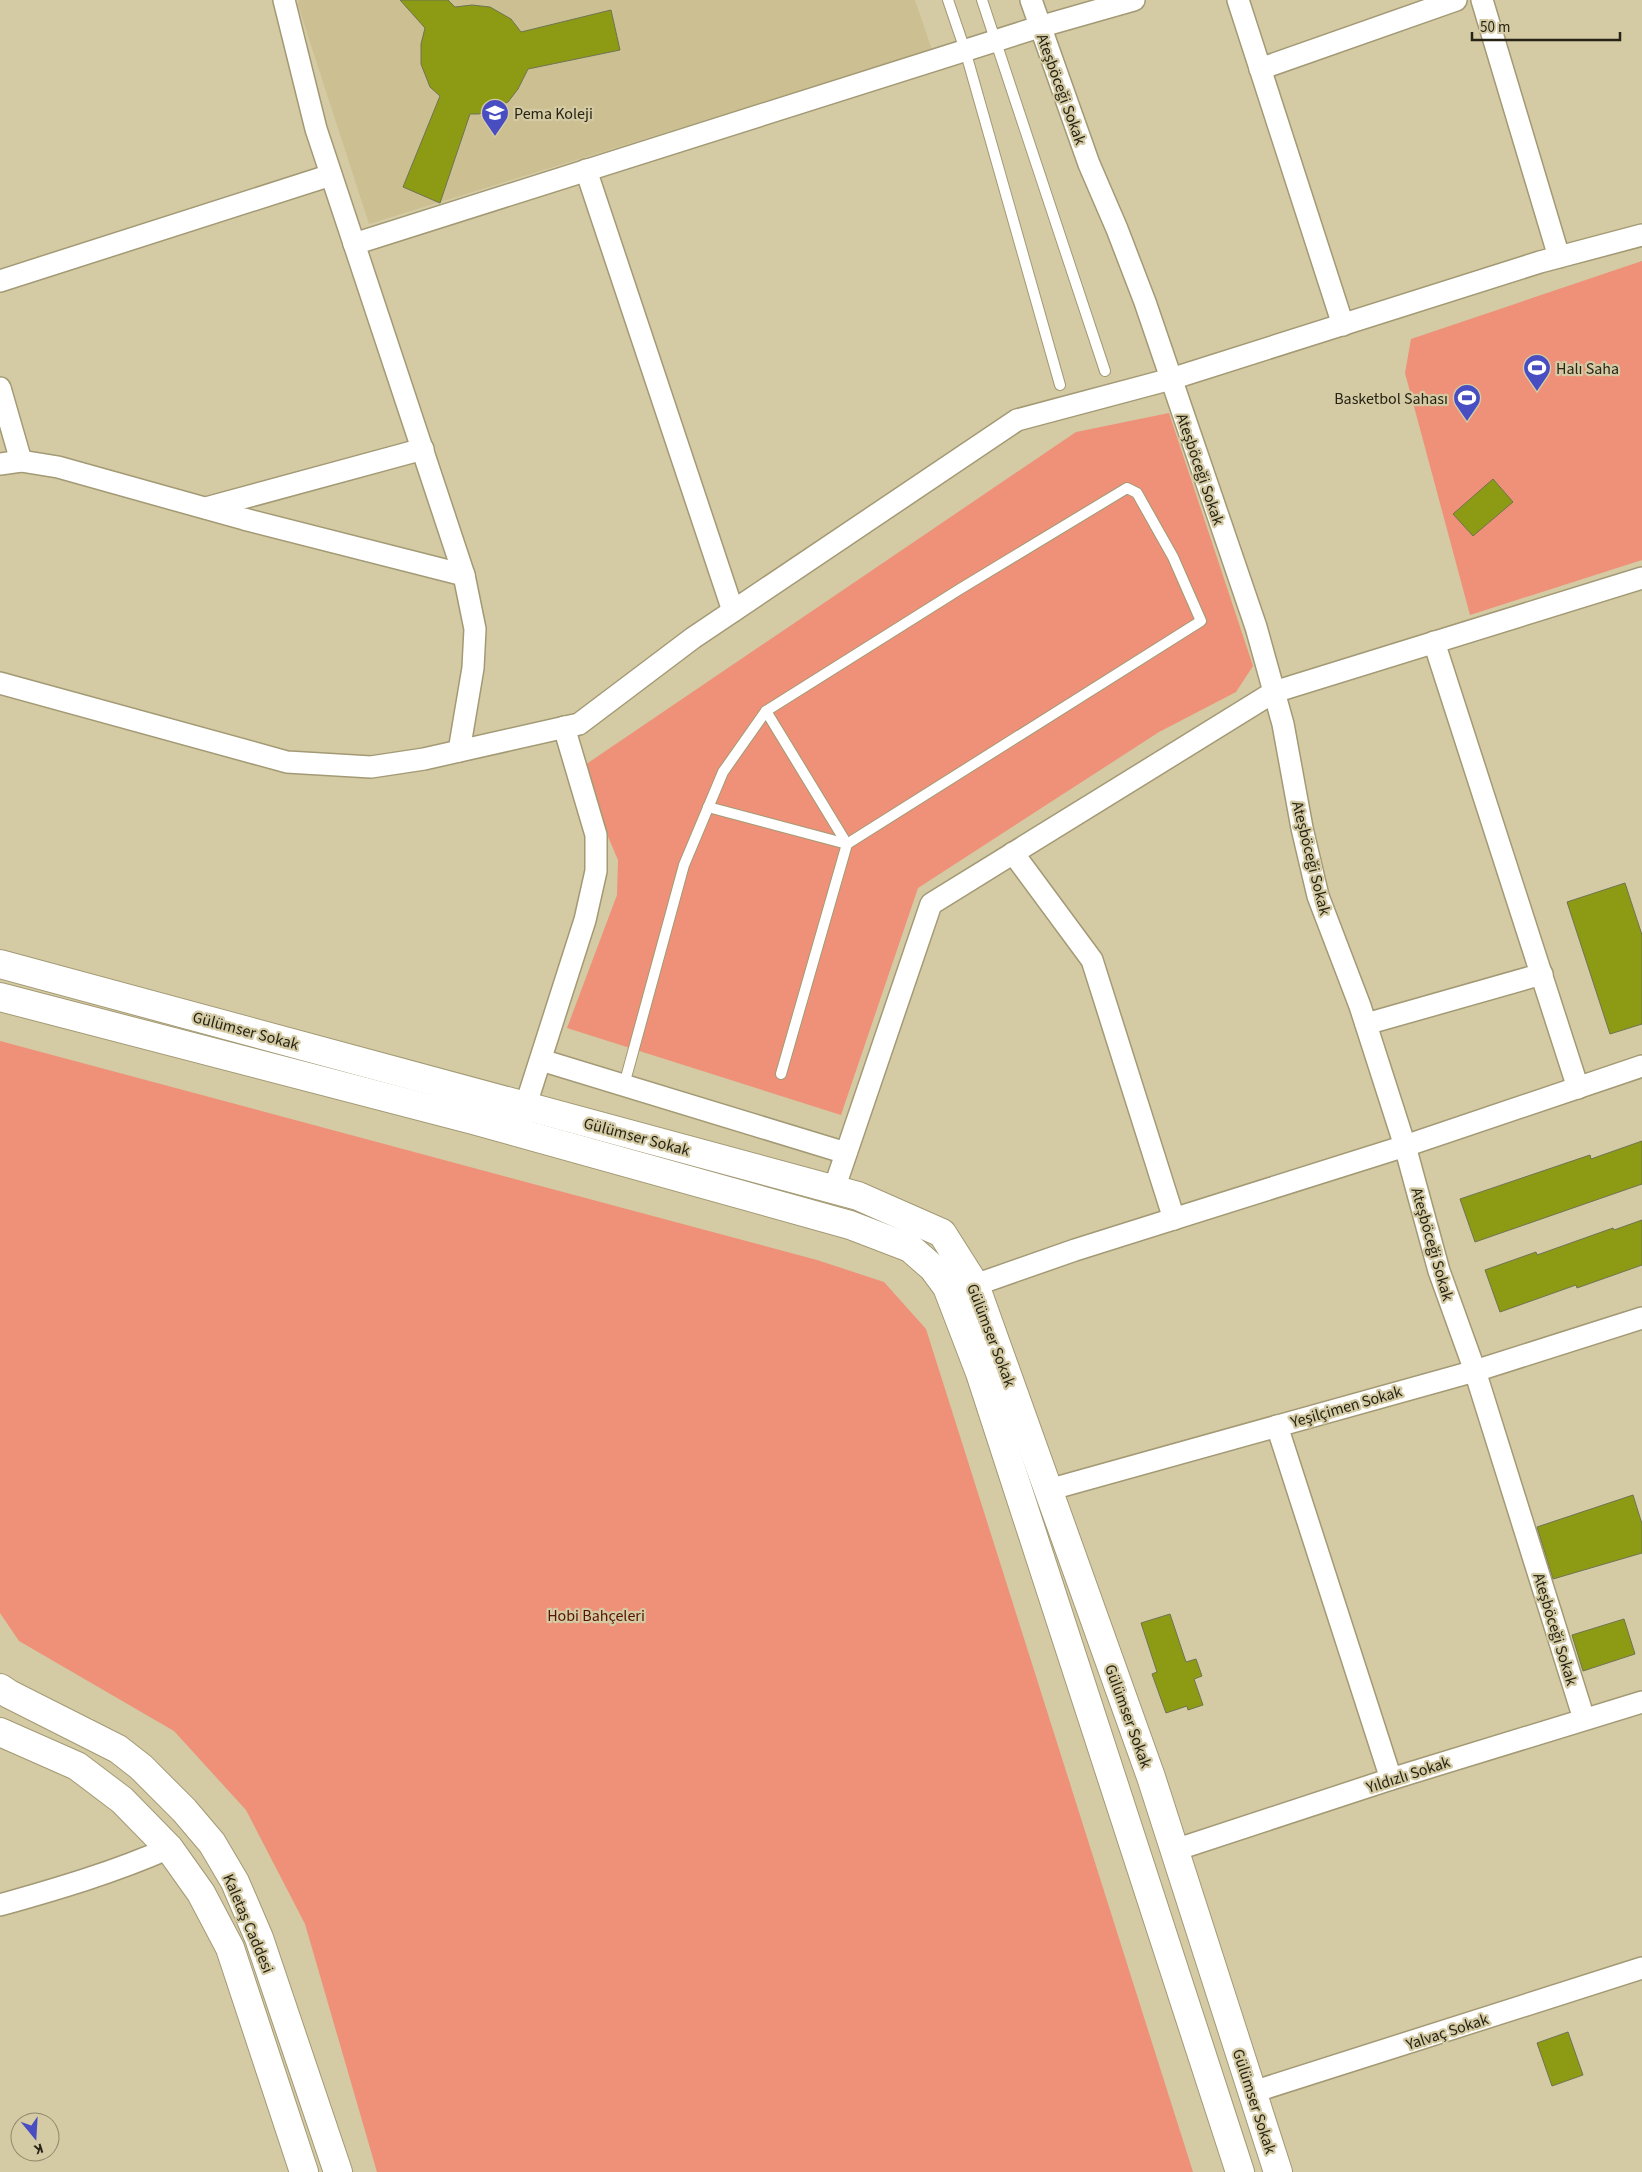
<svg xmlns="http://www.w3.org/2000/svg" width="1642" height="2172" viewBox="0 0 1642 2172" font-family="'Source Sans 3',sans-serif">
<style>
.built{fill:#ccc093}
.green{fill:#ee9178}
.building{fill:#8d9a13;stroke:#6e7451}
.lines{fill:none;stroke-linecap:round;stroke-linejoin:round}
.lane-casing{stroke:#a39a75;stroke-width:12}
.street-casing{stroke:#a39a75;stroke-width:24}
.secondary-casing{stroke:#a39a75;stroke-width:30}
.lane{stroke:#fff;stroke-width:10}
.street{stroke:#fff;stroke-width:21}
.secondary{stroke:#fff;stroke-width:28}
.labels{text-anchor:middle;stroke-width:4.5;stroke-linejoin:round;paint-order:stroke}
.street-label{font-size:16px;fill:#272415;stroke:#d4caa4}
.poi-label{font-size:16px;fill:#272415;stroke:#d4caa4;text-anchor:start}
.park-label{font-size:16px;fill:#581200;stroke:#d4caa4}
</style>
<rect width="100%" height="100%" fill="#d4caa4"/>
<path class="built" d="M299,0H915L932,50L369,224L298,5Z"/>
<g class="green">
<path d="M1642,261V560L1470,615L1405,373L1411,339Z"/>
<path d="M1169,413L1253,666L1236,692L1159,732L918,888L841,1115L567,1028L617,895L618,860L579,769L1076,432Z"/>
<path d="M0,1041L817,1260L884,1282L926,1329L1193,2172H377L305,1924L246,1810L174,1731L19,1641L0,1613Z"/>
</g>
<g class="building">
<path d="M400,0H448L455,7L472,5L490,7L511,19L521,32L611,10L620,50L528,69L518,89L508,102L479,114H470L440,203L403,187L440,96L430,87L421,64V44L425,28Z"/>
<path d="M1493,479L1513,502L1473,536L1453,514Z"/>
<path d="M1625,883L1642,935V1024L1610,1034L1567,902Z"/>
<path d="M1642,1141V1184L1475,1242L1460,1199L1590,1155L1591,1159Z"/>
<path d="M1642,1220V1265L1577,1288L1576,1285L1500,1312L1485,1270L1536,1252L1537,1255L1613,1228L1614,1230Z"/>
<path d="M1633,1495L1642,1524V1553L1553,1579L1537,1527Z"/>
<path d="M1170,1614L1186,1662L1196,1659L1202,1676L1194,1679L1203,1705L1188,1710L1187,1706L1166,1713L1152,1674L1157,1672L1141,1623Z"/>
<path d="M1624,1619L1635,1654L1583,1671L1572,1635Z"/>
<path d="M1568,2032L1583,2075L1552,2086L1537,2043Z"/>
</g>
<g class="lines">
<defs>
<g id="lane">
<path d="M948,0L965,50L1060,385"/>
<path d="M982,0L1105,371"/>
<path d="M708,807L847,844L766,711"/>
<path d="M624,1085L684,865L723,772L766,711L960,589L1127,488L1137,493L1173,557L1201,621L847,844L781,1074"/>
</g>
<g id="street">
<path d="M284,0L316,129L464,575L475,629L473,668L459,751"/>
<path d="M1031,0L1089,164L1117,229L1145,302L1256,627L1283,724L1302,828L1318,896L1360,1006L1405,1146L1439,1271L1475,1371L1584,1719"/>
<path d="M1238,0L1343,325"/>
<path d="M1482,0L1559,257"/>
<path d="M1260,69L1456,0"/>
<path d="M586,170L733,611"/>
<path d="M354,244L1039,27L1134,0"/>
<path d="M0,281L331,175"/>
<path d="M0,388L21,461"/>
<path d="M0,464L21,461L58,467L244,519L464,575"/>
<path d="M206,508L423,449"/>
<path d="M1434,642L1578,1088"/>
<path d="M0,683L287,762L371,767L424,759L579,724L693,638L1017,420L1171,379L1540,262L1642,235"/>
<path d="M1013,853L1092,960L1174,1219"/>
<path d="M1366,1024L1542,974"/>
<path d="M541,1060L846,1153"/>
<path d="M521,1120L585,920L596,871V835L564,727"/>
<path d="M834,1189L931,904L1274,692L1642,578"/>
<path d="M975,1285L1075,1250L1405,1146L1642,1066"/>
<path d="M1277,1426L1391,1779"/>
<path d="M1048,1490L1475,1371L1642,1318"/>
<path d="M1175,1850L1391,1779L1642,1702"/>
<path d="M0,1905C57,1889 115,1872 169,1848"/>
<path d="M1253,2092L1642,1968"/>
</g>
<g id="secondary">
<path d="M0,964L858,1196L942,1233L975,1285L1151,1777L1278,2172"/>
<path d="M0,997L473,1120L850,1225L910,1248L933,1268L947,1287L980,1373L1240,2172"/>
<path d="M0,1688L9,1694L118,1749L141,1767L184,1810L212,1843L235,1882L259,1938L338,2172"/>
<path d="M0,1732L77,1766L122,1800L169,1848L201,1893L230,1948L304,2172"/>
</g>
</defs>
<use href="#lane" class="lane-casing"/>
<use href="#street" class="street-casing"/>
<use href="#secondary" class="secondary-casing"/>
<use href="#lane" class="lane"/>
<use href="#street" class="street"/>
<use href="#secondary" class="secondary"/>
</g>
<defs>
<symbol id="school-pin" viewBox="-11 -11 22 30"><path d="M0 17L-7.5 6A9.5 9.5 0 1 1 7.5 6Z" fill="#484dc2" stroke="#d4caa4"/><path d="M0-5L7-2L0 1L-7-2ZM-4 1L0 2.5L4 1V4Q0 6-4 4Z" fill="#fff"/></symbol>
<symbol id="stadium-pin" viewBox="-11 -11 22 30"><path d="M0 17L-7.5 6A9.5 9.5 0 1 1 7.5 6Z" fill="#484dc2" stroke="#d4caa4"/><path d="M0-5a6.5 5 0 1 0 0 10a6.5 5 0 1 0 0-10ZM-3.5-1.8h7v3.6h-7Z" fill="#fff"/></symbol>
</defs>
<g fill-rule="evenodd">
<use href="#school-pin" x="479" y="97" width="32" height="43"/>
<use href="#stadium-pin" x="1521" y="352" width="32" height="43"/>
<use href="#stadium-pin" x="1451" y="382" width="32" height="43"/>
</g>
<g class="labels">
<g class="street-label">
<text transform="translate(1062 89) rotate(70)" y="6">Ateşböceği Sokak</text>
<text transform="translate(1201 469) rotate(71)" y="6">Ateşböceği Sokak</text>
<text transform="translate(1312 858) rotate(76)" y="6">Ateşböceği Sokak</text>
<text transform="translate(246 1030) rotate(15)" y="6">Gülümser Sokak</text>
<text transform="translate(637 1136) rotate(15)" y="6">Gülümser Sokak</text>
<text transform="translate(1433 1244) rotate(74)" y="6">Ateşböceği Sokak</text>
<text transform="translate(992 1335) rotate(69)" y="6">Gülümser Sokak</text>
<text transform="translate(1346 1406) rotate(-16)" y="6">Yeşilçimen Sokak</text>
<text transform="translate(1556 1629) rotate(73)" y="6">Ateşböceği Sokak</text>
<text transform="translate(1129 1716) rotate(70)" y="6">Gülümser Sokak</text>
<text transform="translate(1408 1774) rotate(-18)" y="6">Yıldızlı Sokak</text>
<text transform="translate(249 1923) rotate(67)" y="6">Kaletaş Caddesi</text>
<text transform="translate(1447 2031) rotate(-18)" y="6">Yalvaç Sokak</text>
<text transform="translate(1255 2101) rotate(72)" y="6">Gülümser Sokak</text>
</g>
<g class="poi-label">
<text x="514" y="119">Pema Koleji</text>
<text x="1556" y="374">Halı Saha</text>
<text x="1448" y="404" text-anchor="end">Basketbol Sahası</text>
</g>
<g class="park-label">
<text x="596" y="1621">Hobi Bahçeleri</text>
</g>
</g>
<g transform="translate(35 2137) rotate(162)"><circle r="24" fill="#d4caa4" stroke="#8f886b"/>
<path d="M0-4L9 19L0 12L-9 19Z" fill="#484dc2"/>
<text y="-8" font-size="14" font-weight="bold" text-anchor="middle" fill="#272415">K</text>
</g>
<path d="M1472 32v8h148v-8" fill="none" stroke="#272415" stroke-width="2.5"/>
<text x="1480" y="32" font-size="15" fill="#272415" stroke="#d4caa4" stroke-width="4" paint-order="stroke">50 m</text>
</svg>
